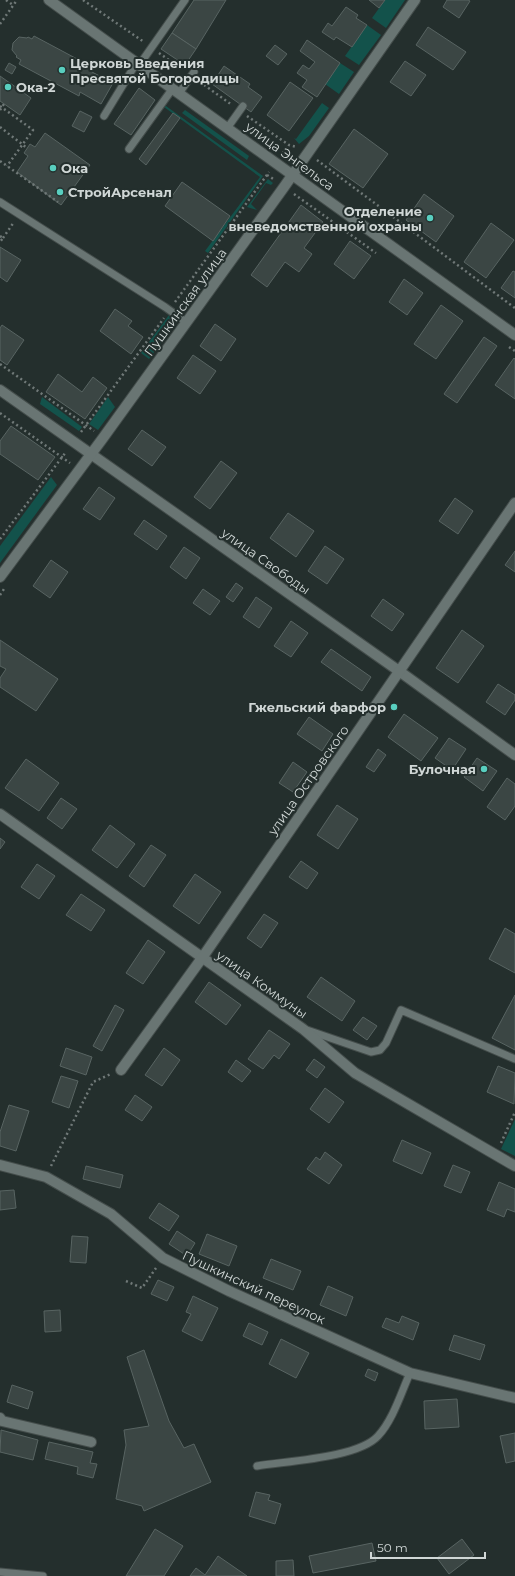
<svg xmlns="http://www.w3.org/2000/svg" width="515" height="1576" viewBox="0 0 515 1576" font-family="Montserrat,sans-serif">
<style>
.green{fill:#13524b}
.building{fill:#3b4644;stroke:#586462}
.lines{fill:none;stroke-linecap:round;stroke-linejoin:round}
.service-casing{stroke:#444d4b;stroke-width:9}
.minor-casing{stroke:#444d4b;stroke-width:12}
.tertiary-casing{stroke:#444d4b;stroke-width:12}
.path{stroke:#707978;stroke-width:2.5;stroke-dasharray:2 3;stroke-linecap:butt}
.service{stroke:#697573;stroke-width:7}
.minor{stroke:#697573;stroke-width:10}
.tertiary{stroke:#697573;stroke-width:10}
.poi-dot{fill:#59cebf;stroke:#242f2d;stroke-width:1.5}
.labels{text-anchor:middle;stroke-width:4;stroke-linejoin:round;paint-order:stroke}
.poi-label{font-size:13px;font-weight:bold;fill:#d0d7d6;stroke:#242f2d;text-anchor:start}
.street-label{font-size:13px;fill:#d0d7d6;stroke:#242f2d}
</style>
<rect width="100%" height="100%" fill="#242f2d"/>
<g class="green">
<path d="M385,0H405L386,28L372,18Z"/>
<path d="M367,25L381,35L359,65L345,56Z"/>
<path d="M340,63L354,72L339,94L325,84Z"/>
<path d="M322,103L329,108L309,136L299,144L294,138L296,139Z"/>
<path d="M166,106L263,176L208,253L205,251L260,177L164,107Z"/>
<path d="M185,110L249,156L247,160L182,113Z"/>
<path d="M268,179L273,183L271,185L266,183L251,204L257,210L247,207Z"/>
<path d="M169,315L174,325L149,359L141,353Z"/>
<path d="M42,397L82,427L79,431L40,404Z"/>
<path d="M108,397L115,407L98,430L89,424Z"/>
<path d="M51,477L57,485L0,563V546Z"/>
<path d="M515,1119V1156L501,1149Z"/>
</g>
<g class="building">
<path d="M194,0H226L196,49L172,33Z"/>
<path d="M369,0H385L379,8Z"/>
<path d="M447,0H468L470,1L459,18L443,7Z"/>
<path d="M346,7L358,15L356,18L367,25L352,47L336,37L334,40L322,32L328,23L332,26Z"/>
<path d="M428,27L466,52L453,70L416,45Z"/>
<path d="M172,33L196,49L185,65L161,49Z"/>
<path d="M34,36L94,68L92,72L113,83L101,104L80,92L79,96L19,64L21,60L16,57L17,56L12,50L13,43L19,37L27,38L28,37L32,39Z"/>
<path d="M307,40L340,63L317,97L302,87L307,80L297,73L303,65L309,69L315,62L300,51Z"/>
<path d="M275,45L287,54L278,65L266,56Z"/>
<path d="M405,61L426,75L411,96L390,82Z"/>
<path d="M9,63L16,67L12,74L5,70Z"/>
<path d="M224,66L250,84L248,87L262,97L251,112L212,84Z"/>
<path d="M0,76L31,98L20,115L0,101Z"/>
<path d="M290,82L313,98L289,131L267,115Z"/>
<path d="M139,88L155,100L131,135L114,124Z"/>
<path d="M80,111L92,117L84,132L72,126Z"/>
<path d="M173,113L180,118L146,165L139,159Z"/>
<path d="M354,129L388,154L363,188L329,164Z"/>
<path d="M45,133L90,165L61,205L17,172L28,156L24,153L30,144L35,147Z"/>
<path d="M182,182L230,216L213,241L165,206Z"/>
<path d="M424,194L454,216L436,242L406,220Z"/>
<path d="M301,205L323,222L304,248L312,254L299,272L285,262L267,287L251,275Z"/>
<path d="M491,223L514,240L486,278L464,262Z"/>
<path d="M350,241L371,256L354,279L334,264Z"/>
<path d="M0,247L21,260L7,282L0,277Z"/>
<path d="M513,271L515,272V298L501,288Z"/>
<path d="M404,279L423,293L407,315L389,302Z"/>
<path d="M441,305L463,321L436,359L414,344Z"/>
<path d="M115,309L132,321L128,326L143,337L131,354L100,331Z"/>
<path d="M215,324L236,339L221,361L200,346Z"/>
<path d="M2,325L24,340L7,365L0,360V328Z"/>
<path d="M484,337L497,346L457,403L444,394Z"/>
<path d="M193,355L216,371L200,394L177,378Z"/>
<path d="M514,358L515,359V399L495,385Z"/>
<path d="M58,374L82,392L93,377L107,388L85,419L46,392Z"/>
<path d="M11,426L55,457L38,480L0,454V441Z"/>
<path d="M142,430L166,447L152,466L128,449Z"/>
<path d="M221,461L237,473L210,509L194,497Z"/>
<path d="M99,487L115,498L100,520L83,509Z"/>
<path d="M455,498L473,511L458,534L439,521Z"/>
<path d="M288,513L314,531L296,557L270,538Z"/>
<path d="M144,520L167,536L157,550L134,534Z"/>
<path d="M325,546L344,559L327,584L308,571Z"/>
<path d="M184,547L200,558L186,579L170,567Z"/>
<path d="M515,551V572L505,565Z"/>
<path d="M51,560L68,572L50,598L33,586Z"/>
<path d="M236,583L243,588L233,602L226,597Z"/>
<path d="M203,589L220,601L210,615L193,603Z"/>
<path d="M256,597L272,608L259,628L243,617Z"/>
<path d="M383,599L404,614L392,631L371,616Z"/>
<path d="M291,621L308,633L291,657L274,646Z"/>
<path d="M462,630L484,646L458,683L436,668Z"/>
<path d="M0,640L58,679L36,711L0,687V678L6,669L0,666Z"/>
<path d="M331,649L371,677L362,691L321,662Z"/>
<path d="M498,684L515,695V700L505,715L486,702Z"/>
<path d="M404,714L438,738L421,761L388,737Z"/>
<path d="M309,717L333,734L322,751L297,734Z"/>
<path d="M449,738L466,749L452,770L435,758Z"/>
<path d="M378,749L386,755L374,772L366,767Z"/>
<path d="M477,758L497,771L483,791L464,777Z"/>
<path d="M26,759L59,783L39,811L5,788Z"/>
<path d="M293,762L307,772L293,792L279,783Z"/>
<path d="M507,778L515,784V806L505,820L487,807Z"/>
<path d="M61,798L77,809L62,829L47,818Z"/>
<path d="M337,805L358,819L338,849L317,835Z"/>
<path d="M110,825L135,844L117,868L92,850Z"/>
<path d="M0,838L5,842L0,849Z"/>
<path d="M151,845L166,855L144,887L129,876Z"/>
<path d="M301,861L318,873L307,889L289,877Z"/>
<path d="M37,864L55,876L39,899L21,887Z"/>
<path d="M195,874L221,892L199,924L173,906Z"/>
<path d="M81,894L105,910L91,931L66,915Z"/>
<path d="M264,914L278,923L261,948L247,938Z"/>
<path d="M505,928L515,934V973L489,959Z"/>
<path d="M148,940L165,952L143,984L126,973Z"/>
<path d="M321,977L355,1001L342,1021L307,997Z"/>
<path d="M209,982L241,1005L226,1025L195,1002Z"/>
<path d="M515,995V1050L492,1038Z"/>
<path d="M115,1005L124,1010L102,1051L93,1046Z"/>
<path d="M363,1017L377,1026L367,1040L353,1030Z"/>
<path d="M269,1030L290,1044L279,1059L274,1055L263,1069L248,1059Z"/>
<path d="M66,1048L92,1057L86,1075L60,1066Z"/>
<path d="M164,1048L180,1060L162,1086L145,1075Z"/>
<path d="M314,1059L325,1067L317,1078L306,1070Z"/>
<path d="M236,1060L251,1071L242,1082L228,1072Z"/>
<path d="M498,1066L515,1073L514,1104L487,1092Z"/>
<path d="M61,1076L78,1081L69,1108L52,1102Z"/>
<path d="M325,1088L344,1102L329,1123L310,1109Z"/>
<path d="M135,1095L152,1107L142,1121L125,1110Z"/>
<path d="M9,1105L29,1111L16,1151L0,1146V1132Z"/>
<path d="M402,1140L431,1153L422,1174L393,1161Z"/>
<path d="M325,1152L342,1165L329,1184L307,1169L316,1157L320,1160Z"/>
<path d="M453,1165L470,1172L461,1193L444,1186Z"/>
<path d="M86,1166L123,1175L120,1188L83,1179Z"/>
<path d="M499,1182L515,1189V1212L507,1209L504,1217L487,1210Z"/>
<path d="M14,1190L16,1208L0,1210V1191Z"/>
<path d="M159,1203L179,1216L169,1231L149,1218Z"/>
<path d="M177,1231L195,1243L187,1256L169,1244Z"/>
<path d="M207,1234L237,1246L229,1266L199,1254Z"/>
<path d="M72,1236L88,1237L86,1263L70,1262Z"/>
<path d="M271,1259L301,1271L293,1290L263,1278Z"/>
<path d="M158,1280L174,1287L167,1301L151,1294Z"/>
<path d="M328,1286L353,1297L346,1316L320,1305Z"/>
<path d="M193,1296L218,1308L202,1341L182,1331L191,1314L186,1312Z"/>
<path d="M60,1310L61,1331L45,1332L44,1311Z"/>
<path d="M402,1316L419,1323L413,1340L382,1327L386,1318L399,1323Z"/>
<path d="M249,1323L268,1332L262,1345L243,1336Z"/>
<path d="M454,1335L485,1345L480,1360L449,1350Z"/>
<path d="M281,1339L309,1353L296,1378L269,1364Z"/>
<path d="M144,1350L169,1421L184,1448L194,1444L211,1482L144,1511L142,1506L116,1499L126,1445L124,1430L149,1426L127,1357Z"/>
<path d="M368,1369L378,1373L375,1381L365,1376Z"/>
<path d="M12,1385L33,1392L28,1409L7,1402Z"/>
<path d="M457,1399L459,1427L425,1429L424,1401Z"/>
<path d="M1,1430L38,1440L33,1460L0,1452Z"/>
<path d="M515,1433V1461L506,1463L500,1436Z"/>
<path d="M49,1442L93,1452L90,1463L97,1464L93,1478L77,1474L78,1467L45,1459Z"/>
<path d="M256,1492L270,1495L268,1500L281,1504L275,1524L249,1516Z"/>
<path d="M155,1529L183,1546L164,1576H126Z"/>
<path d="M462,1539L474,1555L449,1574L437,1558Z"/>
<path d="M372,1543L376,1561L313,1573L309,1556Z"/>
<path d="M218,1556L247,1576H190L196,1568L205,1575Z"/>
<path d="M293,1560L294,1576H276V1561Z"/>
</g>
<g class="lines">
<defs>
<g id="service">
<path d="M140,64L185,0"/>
<path d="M180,92L194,72"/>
<path d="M104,116L137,62"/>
<path d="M228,127L243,106"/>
<path d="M129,149L173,88"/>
<path d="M0,202L165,307L186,322"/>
<path d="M307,1030L371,1052L380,1050L386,1043L401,1010L515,1059"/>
<path d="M257,1466C287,1461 358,1458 378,1436C393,1420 401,1393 410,1373"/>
<path d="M0,1572L43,1576"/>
</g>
<g id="minor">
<path d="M0,390L399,671L515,755"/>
<path d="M0,577L103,438L284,187L415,0"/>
<path d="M0,814L303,1029L355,1073L515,1166"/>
<path d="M121,1070L202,958L515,503"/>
<path d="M0,1165L46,1177L111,1214L163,1258L229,1291L410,1373L515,1398"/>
<path d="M0,1418L2,1421L91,1442"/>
</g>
<path id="tertiary" d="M49,0L515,335"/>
</defs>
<use href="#service" class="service-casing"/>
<use href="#minor" class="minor-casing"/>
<use href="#tertiary" class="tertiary-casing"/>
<g class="path">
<path d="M6,0L13,5"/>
<path d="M83,0L144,42"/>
<path d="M0,24L17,0"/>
<path d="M159,53L183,70"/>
<path d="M200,82L232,105"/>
<path d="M0,106L33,130L7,166"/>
<path d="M0,110L4,104"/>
<path d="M247,116L289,145L297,147"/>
<path d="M0,127L27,148"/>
<path d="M283,153L289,145"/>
<path d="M317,160L515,308"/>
<path d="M0,161L58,202"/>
<path d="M267,175L275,180"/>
<path d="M294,194L376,253"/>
<path d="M0,236L3,238L0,242"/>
<path d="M3,238L14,222"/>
<path d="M175,302L269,172"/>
<path d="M509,347L515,351"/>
<path d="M0,364L94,431"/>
<path d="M0,413L70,463"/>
<path d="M81,432L164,318"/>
<path d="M0,539L66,452"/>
<path d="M0,595L4,589"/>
<path d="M501,1143L515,1112"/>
<path d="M51,1166L93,1082L111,1074"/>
<path d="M126,1281L142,1288L156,1268"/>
</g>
<use href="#service" class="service"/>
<use href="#minor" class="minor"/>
<use href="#tertiary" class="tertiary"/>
</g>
<g class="poi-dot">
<circle cx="62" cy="70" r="4"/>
<circle cx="8" cy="87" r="4"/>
<circle cx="53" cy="168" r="4"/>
<circle cx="60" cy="192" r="4"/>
<circle cx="430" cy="218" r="4"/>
<circle cx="394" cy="707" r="4"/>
<circle cx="484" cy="769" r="4"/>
</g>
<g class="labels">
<g class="poi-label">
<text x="70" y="68">Церковь Введения<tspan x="70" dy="15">Пресвятой Богородицы</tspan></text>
<text x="16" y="92">Ока-2</text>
<text x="61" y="173">Ока</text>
<text x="68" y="197">СтройАрсенал</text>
<text x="422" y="216" text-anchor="end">Отделение<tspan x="422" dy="15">вневедомственной охраны</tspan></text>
<text x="386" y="712" text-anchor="end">Гжельский фарфор</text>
<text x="476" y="774" text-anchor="end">Булочная</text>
</g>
<g class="street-label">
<text transform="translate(290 156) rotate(36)" y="5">улица Энгельса</text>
<text transform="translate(185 302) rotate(-54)" y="5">Пушкинская улица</text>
<text transform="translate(266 561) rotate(35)" y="5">улица Свободы</text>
<text transform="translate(308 780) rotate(-55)" y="5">улица Островского</text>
<text transform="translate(262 984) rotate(35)" y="5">улица Коммуны</text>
<text transform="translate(254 1287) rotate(25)" y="5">Пушкинский переулок</text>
</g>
</g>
<path d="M371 1552v6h114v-6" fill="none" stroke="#d0d7d6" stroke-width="2"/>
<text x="377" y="1552" font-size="12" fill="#d0d7d6" stroke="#242f2d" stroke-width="3" paint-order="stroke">50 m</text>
</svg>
